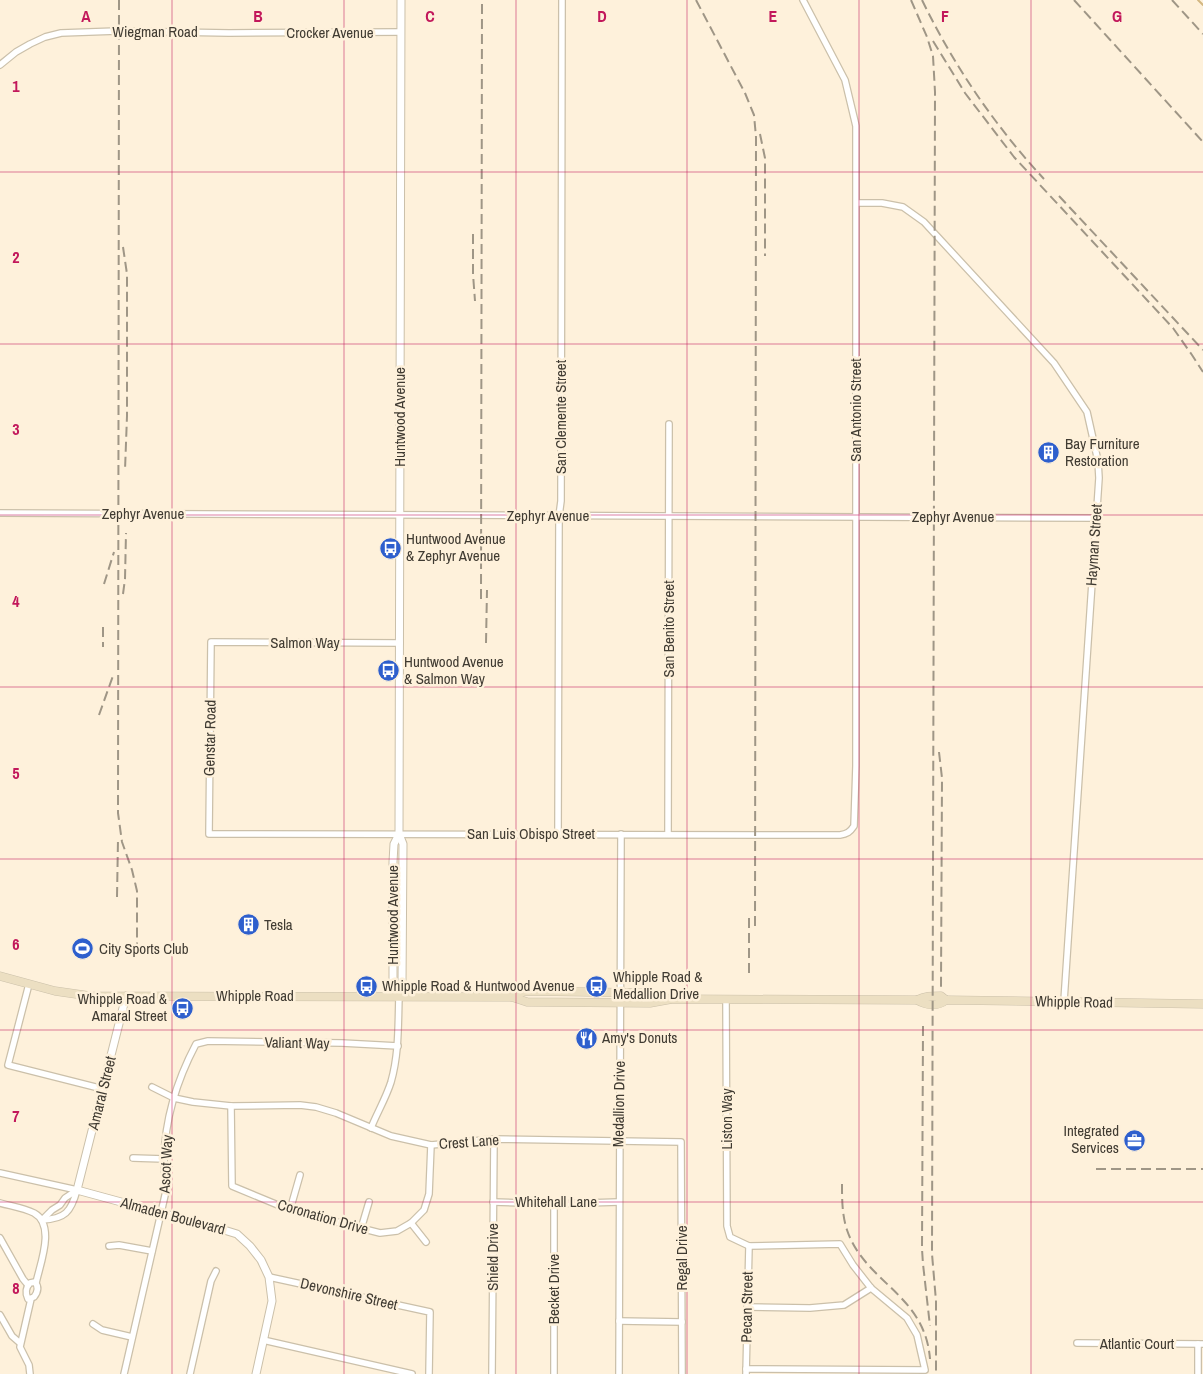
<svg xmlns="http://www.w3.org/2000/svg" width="1203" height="1374" viewBox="0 0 1203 1374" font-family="'Archivo Narrow',sans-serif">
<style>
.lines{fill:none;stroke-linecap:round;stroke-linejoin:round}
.stream{stroke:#d3b781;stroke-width:2}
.minor-casing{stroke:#cbc0aa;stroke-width:8}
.tertiary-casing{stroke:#cbc0aa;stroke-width:9}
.secondary-casing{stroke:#cbc0aa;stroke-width:9}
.minor{stroke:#fff;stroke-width:5.5}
.tertiary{stroke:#fff;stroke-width:7}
.secondary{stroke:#ecdfc2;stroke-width:8}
.rail{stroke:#9f9686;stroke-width:2;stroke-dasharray:10 5;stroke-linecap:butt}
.grid{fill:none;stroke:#c2185b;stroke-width:1;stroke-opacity:0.55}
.labels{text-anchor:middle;stroke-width:5;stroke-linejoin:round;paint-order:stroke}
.street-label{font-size:15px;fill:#403b32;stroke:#fef1db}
.poi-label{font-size:15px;fill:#403b32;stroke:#fef1db;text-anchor:start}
.grid-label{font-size:16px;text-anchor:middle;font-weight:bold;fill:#c2185b;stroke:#fef1db;stroke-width:5;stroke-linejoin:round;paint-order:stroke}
</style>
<rect width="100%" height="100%" fill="#fef1db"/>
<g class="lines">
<path class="stream" d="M1198,0L1203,5"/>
<defs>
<g id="minor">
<path d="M0,65L16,52L30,44L45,37L61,33L117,31L229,33L401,32"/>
<path d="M857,203H882L903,207L924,222L1054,363L1087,412L1098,461L1099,478L1064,1001"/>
<path d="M0,513L1096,518"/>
<path d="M400,643L211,642L209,834L840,835C847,834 850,832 854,826L856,766V126L845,80L803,0"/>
<path d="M558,834L559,516L561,501L562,0"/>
<path d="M668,834L669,424"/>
<path d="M29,984L8,1065L103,1089"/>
<path d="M726,1000L727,1226L730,1237L749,1246L840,1244L853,1265L871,1288L907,1318L917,1335L925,1370L746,1369"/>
<path d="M152,1087L174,1098L193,1102L231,1106L300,1105L316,1107L336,1113L391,1136L431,1145L494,1139L681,1142L682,1374"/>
<path d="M231,1106L232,1186L290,1210L380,1233L397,1231L411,1223L424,1210L429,1194L431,1145"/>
<path d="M371,1128C377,1113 386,1098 391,1082C399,1054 398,1026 399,997"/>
<path d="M133,1158L164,1159"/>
<path d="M0,1173L77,1190"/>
<path d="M493,1202L554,1204L619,1202"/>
<path d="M0,1203C11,1206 24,1208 34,1213C56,1225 40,1264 36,1283"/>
<path d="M554,1204V1374"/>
<path d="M290,1210L300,1175"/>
<path d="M42,1220C65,1219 71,1212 77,1190"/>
<path d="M42,1220L52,1210L60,1205L65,1198L77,1190"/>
<path d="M411,1223L426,1242"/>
<path d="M361,1229L369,1202"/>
<path d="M0,1238L23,1279L28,1285"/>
<path d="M109,1246L119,1245L152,1251"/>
<path d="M269,1277L430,1312L429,1374"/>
<path d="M35,1282C39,1287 38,1292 34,1297L28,1299C25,1293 26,1287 30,1283Z"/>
<path d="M747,1307L810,1308L844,1305L871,1288"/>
<path d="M0,1315L12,1336L20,1343"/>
<path d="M619,1321L682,1322"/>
<path d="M93,1324L102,1330L132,1337"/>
<path d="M263,1340L412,1374"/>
<path d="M1077,1343L1203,1344"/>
<path d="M30,1374L29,1365L20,1347L31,1299"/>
<path d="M124,1374L166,1191C166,1180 164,1170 164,1159C165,1118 177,1080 196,1044L208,1041L342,1043L398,1046"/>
<path d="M190,1374L211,1281L216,1271"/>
<path d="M492,1374L494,1139"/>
<path d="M619,1374L621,834"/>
<path d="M746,1374L749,1246"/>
<path d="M1198,1374V1344"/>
</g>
<g id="tertiary">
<path d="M126,996L77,1190L224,1230L237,1234L250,1246L261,1260L269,1277L272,1301L256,1374"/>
<path d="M399,997L402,984L403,844L399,834L401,0"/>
<path d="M399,997L393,984V862L394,844L399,834"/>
</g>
<g id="secondary">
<path d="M0,976L55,991L90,996L512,997L527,1002L650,1003L672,999L917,1000C926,1005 937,1007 946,1000L1203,1004"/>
<path d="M512,997L525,991L651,993L670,999"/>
<path d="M917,1000C925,996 931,996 941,996L946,1000"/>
</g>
</defs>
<use href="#minor" class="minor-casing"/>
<use href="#tertiary" class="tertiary-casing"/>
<use href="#secondary" class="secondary-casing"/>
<use href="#minor" class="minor"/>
<use href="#tertiary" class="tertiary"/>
<use href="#secondary" class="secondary"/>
<g class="rail">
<path d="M119,0L118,813L122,842L132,870L137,891V954"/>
<path d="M696,0L745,93L754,115L756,137L755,929"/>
<path d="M911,0L927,37L933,56L935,92L932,1254L936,1301V1374"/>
<path d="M922,0C954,66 995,126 1044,179"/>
<path d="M1074,0L1203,142"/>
<path d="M1172,0L1203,34"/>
<path d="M933,41L965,93L1014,157L1173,328L1192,355L1203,372"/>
<path d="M760,134L765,158V256"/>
<path d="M1059,196L1203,350"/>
<path d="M473,234V274L475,301"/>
<path d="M123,247L127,274V416L125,470"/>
<path d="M104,584L114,552"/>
<path d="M123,594L125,579L126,533"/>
<path d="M481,599L482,0"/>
<path d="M103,627V647"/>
<path d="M486,643L487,590"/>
<path d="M99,715L114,673"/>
<path d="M939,752L942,778L941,987"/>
<path d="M117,897L118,839"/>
<path d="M749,918V976"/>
<path d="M923,1026L922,1249L923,1264L930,1326"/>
<path d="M1096,1169H1203"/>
<path d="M842,1184C842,1199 842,1215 847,1230C865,1283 925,1294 930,1359"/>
</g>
</g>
<path class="grid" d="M172,0V1374M344,0V1374M516,0V1374M687,0V1374M859,0V1374M1031,0V1374M0,172H1203M0,344H1203M0,515H1203M0,687H1203M0,859H1203M0,1030H1203M0,1202H1203"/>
<defs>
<symbol id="building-disc" viewBox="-11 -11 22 22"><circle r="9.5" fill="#2e5fcd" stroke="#fef1db"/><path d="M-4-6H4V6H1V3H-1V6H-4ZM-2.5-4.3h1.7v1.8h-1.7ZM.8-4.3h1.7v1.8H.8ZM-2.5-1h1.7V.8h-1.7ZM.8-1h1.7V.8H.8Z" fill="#fff"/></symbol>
<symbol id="bus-disc" viewBox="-11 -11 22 22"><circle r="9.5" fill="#2e5fcd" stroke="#fef1db"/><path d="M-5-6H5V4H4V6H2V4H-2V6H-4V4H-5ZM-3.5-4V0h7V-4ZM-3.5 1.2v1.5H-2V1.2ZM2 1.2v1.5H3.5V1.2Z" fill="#fff"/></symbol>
<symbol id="stadium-disc" viewBox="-11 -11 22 22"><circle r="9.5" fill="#2e5fcd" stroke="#fef1db"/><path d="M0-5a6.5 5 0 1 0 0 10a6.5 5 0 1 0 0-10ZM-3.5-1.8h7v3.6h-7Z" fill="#fff"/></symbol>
<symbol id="restaurant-disc" viewBox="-11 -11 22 22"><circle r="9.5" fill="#2e5fcd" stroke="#fef1db"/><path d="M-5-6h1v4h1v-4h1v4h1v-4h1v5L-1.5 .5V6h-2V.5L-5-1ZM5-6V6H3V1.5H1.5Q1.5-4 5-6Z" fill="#fff"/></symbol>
<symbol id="office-disc" viewBox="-11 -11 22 22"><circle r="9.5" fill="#2e5fcd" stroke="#fef1db"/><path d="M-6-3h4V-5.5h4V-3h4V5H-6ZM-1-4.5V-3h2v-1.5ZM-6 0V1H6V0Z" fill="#fff"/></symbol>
</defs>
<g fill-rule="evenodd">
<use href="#building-disc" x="1036" y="440" width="25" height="25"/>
<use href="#bus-disc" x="378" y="536" width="25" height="25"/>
<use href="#bus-disc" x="376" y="658" width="25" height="25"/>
<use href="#building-disc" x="236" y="912" width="25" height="25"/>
<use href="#stadium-disc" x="70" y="936" width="25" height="25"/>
<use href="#bus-disc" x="354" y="974" width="25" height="25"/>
<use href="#bus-disc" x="584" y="974" width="25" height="25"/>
<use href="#bus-disc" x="170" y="996" width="25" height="25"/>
<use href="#restaurant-disc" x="574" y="1026" width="25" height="25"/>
<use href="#office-disc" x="1122" y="1128" width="25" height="25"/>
</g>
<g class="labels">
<g class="street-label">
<text x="155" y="37">Wiegman Road</text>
<text x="330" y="38">Crocker Avenue</text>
<text transform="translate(856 410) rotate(-90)" y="5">San Antonio Street</text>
<text transform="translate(400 417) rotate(-90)" y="5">Huntwood Avenue</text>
<text transform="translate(561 417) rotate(-90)" y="5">San Clemente Street</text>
<text x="143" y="519">Zephyr Avenue</text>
<text x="548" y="521">Zephyr Avenue</text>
<text x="953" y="522">Zephyr Avenue</text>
<text transform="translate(1094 545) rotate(-86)" y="5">Hayman Street</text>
<text transform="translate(669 629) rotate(-90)" y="5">San Benito Street</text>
<text x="305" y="648">Salmon Way</text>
<text transform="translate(210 738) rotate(-89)" y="5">Genstar Road</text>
<text x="531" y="839">San Luis Obispo Street</text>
<text transform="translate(393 915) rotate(-90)" y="5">Huntwood Avenue</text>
<text x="255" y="1001">Whipple Road</text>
<text transform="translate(1074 1002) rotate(1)" y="5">Whipple Road</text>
<text transform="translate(297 1043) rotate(1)" y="5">Valiant Way</text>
<text transform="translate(102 1093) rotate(-76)" y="5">Amaral Street</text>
<text transform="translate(619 1104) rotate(-89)" y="5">Medallion Drive</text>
<text transform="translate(727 1119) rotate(-90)" y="5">Liston Way</text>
<text transform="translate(469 1142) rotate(-4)" y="5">Crest Lane</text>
<text transform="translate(166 1164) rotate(-87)" y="5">Ascot Way</text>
<text x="556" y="1207">Whitehall Lane</text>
<text transform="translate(173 1216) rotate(15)" y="5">Almaden Boulevard</text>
<text transform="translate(323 1217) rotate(16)" y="5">Coronation Drive</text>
<text transform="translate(493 1257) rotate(-90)" y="5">Shield Drive</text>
<text transform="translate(682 1258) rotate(-90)" y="5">Regal Drive</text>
<text transform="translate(554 1289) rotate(-90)" y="5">Becket Drive</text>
<text transform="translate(349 1294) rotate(13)" y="5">Devonshire Street</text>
<text transform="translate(747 1307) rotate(-89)" y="5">Pecan Street</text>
<text x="1137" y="1349">Atlantic Court</text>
</g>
<g class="poi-label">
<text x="1065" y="449">Bay Furniture<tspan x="1065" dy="17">Restoration</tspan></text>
<text x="406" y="544">Huntwood Avenue<tspan x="406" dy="17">&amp; Zephyr Avenue</tspan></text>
<text x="404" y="667">Huntwood Avenue<tspan x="404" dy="17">&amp; Salmon Way</tspan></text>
<text x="264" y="930">Tesla</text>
<text x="99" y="954">City Sports Club</text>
<text x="613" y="982">Whipple Road &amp;<tspan x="613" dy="17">Medallion Drive</tspan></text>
<text x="382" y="991">Whipple Road &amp; Huntwood Avenue</text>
<text x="167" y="1004" text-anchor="end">Whipple Road &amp;<tspan x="167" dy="17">Amaral Street</tspan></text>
<text x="602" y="1043">Amy's Donuts</text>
<text x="1119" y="1136" text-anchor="end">Integrated<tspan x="1119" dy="17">Services</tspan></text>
</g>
</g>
<g class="grid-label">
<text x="86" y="22">A</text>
<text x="258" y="22">B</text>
<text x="430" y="22">C</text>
<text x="602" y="22">D</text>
<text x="773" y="22">E</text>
<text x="945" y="22">F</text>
<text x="1117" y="22">G</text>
<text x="16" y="92">1</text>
<text x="16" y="263">2</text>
<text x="16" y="435">3</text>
<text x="16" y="607">4</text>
<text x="16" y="779">5</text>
<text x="16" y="950">6</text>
<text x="16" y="1122">7</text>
<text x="16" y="1294">8</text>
</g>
</svg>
